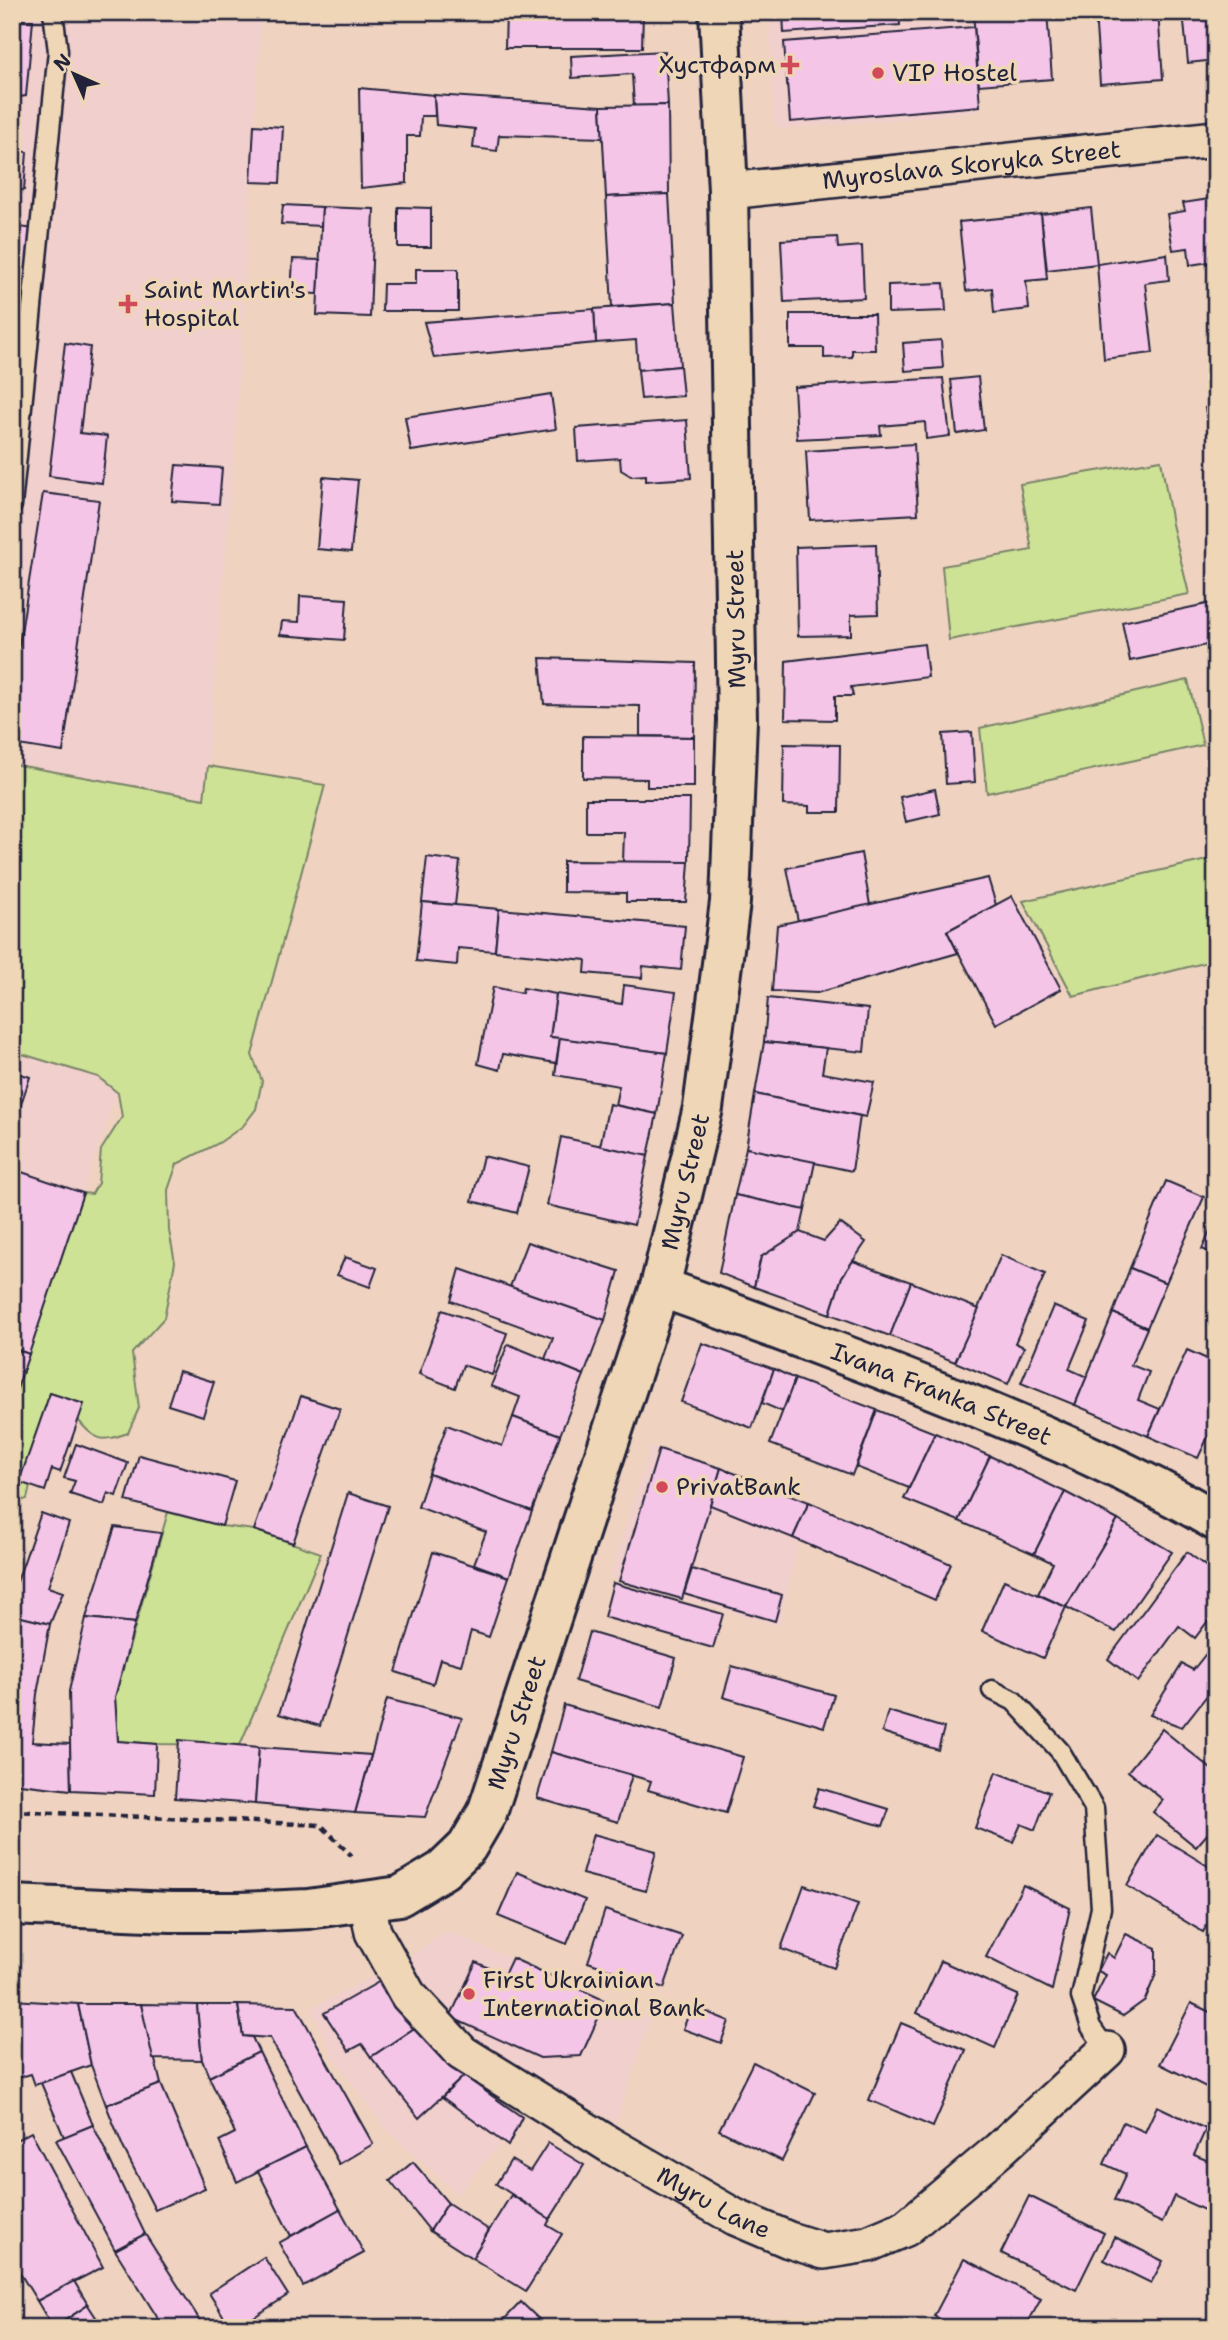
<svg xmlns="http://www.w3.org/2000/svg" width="1228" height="2340" viewBox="0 0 1228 2340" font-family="'Shantell Sans',sans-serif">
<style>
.built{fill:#f1cfcc}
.green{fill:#cee296;stroke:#788268;stroke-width:2}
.building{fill:#f5c5e8;stroke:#22223b;stroke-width:2}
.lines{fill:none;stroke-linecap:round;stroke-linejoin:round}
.lane-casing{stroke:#22223b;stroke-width:23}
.street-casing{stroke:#22223b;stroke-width:40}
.secondary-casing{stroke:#22223b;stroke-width:44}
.path{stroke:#22223b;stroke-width:4.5;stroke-dasharray:7 5;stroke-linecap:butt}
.lane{stroke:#eed6b6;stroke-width:18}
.street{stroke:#eed6b6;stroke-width:35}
.secondary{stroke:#eed6b6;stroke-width:38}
.poi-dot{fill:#d1495b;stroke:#eed6b6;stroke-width:2.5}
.labels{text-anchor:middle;stroke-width:7;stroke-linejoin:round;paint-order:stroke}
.poi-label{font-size:24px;fill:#22223b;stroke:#eed6b6;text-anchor:start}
.street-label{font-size:24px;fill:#22223b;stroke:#eed6b6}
</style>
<rect width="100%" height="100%" fill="#efd3c0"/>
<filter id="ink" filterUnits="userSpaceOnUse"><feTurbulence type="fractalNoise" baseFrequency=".0143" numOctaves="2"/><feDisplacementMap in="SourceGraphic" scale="14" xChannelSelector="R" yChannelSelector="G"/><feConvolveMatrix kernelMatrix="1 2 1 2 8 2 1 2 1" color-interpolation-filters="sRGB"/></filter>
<g filter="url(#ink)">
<g class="built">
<path d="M12,12H261V16L236,426L205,799L12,927Z"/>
<path d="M769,12H973L980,112L781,129L774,121Z"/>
<path d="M12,1050L120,1083L12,1403Z"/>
<path d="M650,1447L721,1468L809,1502L779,1626L610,1578Z"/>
<path d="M447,1931L650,2019L616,2123L455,2029L400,1963Z"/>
<path d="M379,1973L464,2076L522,2117L458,2194L384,2127L339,2065L311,2009Z"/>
</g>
<g class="green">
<path d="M1161,460L1172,524L1189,594L949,640L942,566L1032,550L1020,484Z"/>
<path d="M1188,680L1203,745L987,793L980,728Z"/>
<path d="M12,764L204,799L208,766L325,785L252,1055L262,1081L256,1109L243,1126L219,1143L177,1164L168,1190L169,1231L175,1262L164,1318L132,1353L139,1408L128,1433C101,1442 97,1442 78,1420L83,1404L50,1393L20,1482L30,1486L27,1499L20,1501L12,1517V1403L83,1193L92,1194L98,1183L101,1150L122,1117L118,1093L98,1077L12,1051Z"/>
<path d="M1216,858V960L1073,996L1023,901Z"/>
<path d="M168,1512L222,1526L254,1530L321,1553L240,1745L157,1744L118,1741L115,1697Z"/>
</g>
<g class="building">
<path d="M506,12H643L642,48H505Z"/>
<path d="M783,12H899L900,25L784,33Z"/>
<path d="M973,12H1005V18H1012V12H1047L1052,79L979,85Z"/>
<path d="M1095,12H1158L1163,79L1100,84Z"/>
<path d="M1183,12H1216V60L1188,63Z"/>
<path d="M12,20H33L26,96L12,98Z"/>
<path d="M974,27L980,106L790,122L784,42Z"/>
<path d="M665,51L668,105L634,106L632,74L572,78L571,56Z"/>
<path d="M359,88L434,95L435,116H421L420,136H407V183L361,188Z"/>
<path d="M434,95L601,106L603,138L499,135L497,151L473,148L475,129L436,125Z"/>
<path d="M668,105L669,194L606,197L601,106Z"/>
<path d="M254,125L283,127L280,183L251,182Z"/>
<path d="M12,150L27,152L24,190L12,191Z"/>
<path d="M669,194L675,303L612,307L606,197Z"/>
<path d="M1216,198V261L1190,265L1188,248L1173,250L1167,214L1185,211L1183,203Z"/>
<path d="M283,205L322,207L321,226L281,224Z"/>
<path d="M322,207L374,209L370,317L317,315Z"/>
<path d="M398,207L431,208V247H398Z"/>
<path d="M1091,208L1097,264L1047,270L1041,214Z"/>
<path d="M1041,214L1047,279L1026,281L1029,309L994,313L992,288L966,291L959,222Z"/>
<path d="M12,226L35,229L20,318L12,317Z"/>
<path d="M837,237L838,248L862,246L864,298L784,302L781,240Z"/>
<path d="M1167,254L1169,280L1145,283L1153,353L1104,359L1097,264Z"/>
<path d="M293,259L320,260L318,294L291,293Z"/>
<path d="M416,269H458V311H382L383,284H416Z"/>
<path d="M944,283L946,311L888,313V285Z"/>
<path d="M675,303L680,366L638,370L636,340L596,343L594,309Z"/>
<path d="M594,309L596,343L434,358L424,322Z"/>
<path d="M790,314H874L875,350H852V357L824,358V348H790Z"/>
<path d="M941,340L943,368L905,371L903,343Z"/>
<path d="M65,343L90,347L80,433L107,436L102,483L49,476Z"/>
<path d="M680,366L683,396L641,399L638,370Z"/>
<path d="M978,377L984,430L957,434L951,380Z"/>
<path d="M943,378L950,436L926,439L925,422L880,426L881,435L797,439L794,387Z"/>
<path d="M551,394L556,429L411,451L405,417Z"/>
<path d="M1216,405V459L1205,408Z"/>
<path d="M687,420L691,478L646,481V475L631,476L621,470L620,458L578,461L576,428Z"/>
<path d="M914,444L918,514L810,520L806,451Z"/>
<path d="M176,465L222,468L219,504L172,501Z"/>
<path d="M323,477L358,480L351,552L317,549Z"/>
<path d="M43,493L99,500L63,752L12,744V689Z"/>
<path d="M876,544L878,614L851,615V635L798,636L796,547Z"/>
<path d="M300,596L347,599L344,640L280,635L282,621L299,622Z"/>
<path d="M1216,602V643L1130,661L1122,622Z"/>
<path d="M924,644L928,677L851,687L853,696H835V720L785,719L786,661Z"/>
<path d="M540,658L695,663L694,737L640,736V706L544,704Z"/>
<path d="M972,732L975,782L946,784L943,734Z"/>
<path d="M583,736L694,737V787H647V779L583,778Z"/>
<path d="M784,744L840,745L839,812H809V806L783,805Z"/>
<path d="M935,789L940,814L906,822L900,797Z"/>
<path d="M586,799H690L689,862H623L624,832H586Z"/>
<path d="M861,853L870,905L798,921L787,868Z"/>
<path d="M427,857L460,861L455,905L422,902Z"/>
<path d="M563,861L689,862L686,902H626V893L563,892Z"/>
<path d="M988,878L996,905L947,931L958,953L817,993L772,991L777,925Z"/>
<path d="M1012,896L1061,989L996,1024L947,931Z"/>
<path d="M422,902L499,909L495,951L458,948L457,965L416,961Z"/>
<path d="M499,909L685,926L681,970L643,966L642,978L585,973L586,960L495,951Z"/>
<path d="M624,985L676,992L667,1053L550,1037L556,994L622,1004Z"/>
<path d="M493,987L522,993L523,988L556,994L550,1037L560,1038L556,1063L503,1054L500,1070L478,1064Z"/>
<path d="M768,998L868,1009L864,1052L764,1042Z"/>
<path d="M560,1038L667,1053L657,1114L615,1105L619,1086L555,1075Z"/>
<path d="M764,1042L826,1048L822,1073L874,1082L866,1117L755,1094Z"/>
<path d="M12,1071L30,1077L12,1131Z"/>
<path d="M755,1094L860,1116L852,1171L746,1148Z"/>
<path d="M609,1104L657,1114L648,1156L600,1146Z"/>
<path d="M561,1137L648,1156L634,1225L547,1205Z"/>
<path d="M746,1148L815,1162L805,1210L735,1195Z"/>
<path d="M483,1156L529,1167L517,1213L472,1201Z"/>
<path d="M13,1169L83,1193L29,1354L12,1348Z"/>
<path d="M1166,1181L1204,1197L1166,1283L1130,1268Z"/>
<path d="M735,1195L805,1210L800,1232L761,1257L754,1287L719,1273Z"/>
<path d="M1216,1217V1255L1202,1249Z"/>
<path d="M840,1223L866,1242L842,1277L830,1314L754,1287L761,1257L800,1232L824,1241Z"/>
<path d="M527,1242L619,1271L605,1320L510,1287Z"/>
<path d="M1001,1255L1045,1274L1015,1343L1024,1347L1008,1384L955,1362Z"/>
<path d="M345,1257L377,1268L370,1287L337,1275Z"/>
<path d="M853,1261L911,1282L890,1336L830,1314L842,1277Z"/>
<path d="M1130,1268L1166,1283L1147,1328L1113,1313Z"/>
<path d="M460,1269L605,1320L584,1375L545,1359L553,1338L451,1301Z"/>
<path d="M911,1282L979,1309L955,1362L890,1336Z"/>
<path d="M1053,1306L1089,1321L1069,1369L1087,1377L1075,1405L1021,1383Z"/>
<path d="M442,1310L507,1333L492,1375L463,1365L455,1388L419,1374Z"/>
<path d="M1113,1313L1147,1328L1131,1365L1149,1372L1138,1400L1160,1409L1148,1436L1075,1405Z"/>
<path d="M702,1343L774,1369L752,1428L681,1402Z"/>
<path d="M508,1344L584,1375L560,1435L513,1417L520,1397L491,1386Z"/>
<path d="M12,1348L29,1354L12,1403Z"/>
<path d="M1187,1350L1216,1363V1420L1198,1458L1148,1436Z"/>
<path d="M774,1369L795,1379L783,1412L762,1403Z"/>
<path d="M179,1371L214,1382L203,1416L168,1405Z"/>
<path d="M795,1379L877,1410L852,1475L770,1444Z"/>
<path d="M50,1393L84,1404L60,1472L52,1469L45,1491L19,1482Z"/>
<path d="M301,1396L340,1409L293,1543L254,1530Z"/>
<path d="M877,1410L935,1433L909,1488L856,1467Z"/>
<path d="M513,1417L560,1435L532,1511L429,1474L447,1425L502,1446Z"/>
<path d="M935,1433L990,1456L959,1521L904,1499Z"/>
<path d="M76,1444L128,1463L116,1496L108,1493L104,1505L70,1494L75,1481L64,1478Z"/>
<path d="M659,1449L721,1468L682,1599L619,1581Z"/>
<path d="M139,1455L235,1481L222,1526L126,1501Z"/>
<path d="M990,1456L1065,1492L1034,1554L959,1521Z"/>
<path d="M721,1468L809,1502L793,1538L710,1505Z"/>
<path d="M429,1474L532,1511L509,1577L474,1564L486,1532L418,1507Z"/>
<path d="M1065,1492L1118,1520L1066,1607L1038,1594L1053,1563L1034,1554Z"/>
<path d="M348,1493L388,1506L320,1726L279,1714Z"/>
<path d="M809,1502L951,1564L935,1600L793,1538Z"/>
<path d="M41,1513L69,1523L48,1587L63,1592L50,1624L12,1615V1596Z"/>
<path d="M1118,1520L1172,1552L1116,1632L1066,1607Z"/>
<path d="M115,1527L161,1533L135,1623L86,1618Z"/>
<path d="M433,1552L509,1577L489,1637L471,1631L461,1665L440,1659L433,1684L396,1672Z"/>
<path d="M1187,1552L1216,1574V1610L1195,1638L1179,1626L1138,1682L1108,1659Z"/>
<path d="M692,1569L782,1595L775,1621L684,1594Z"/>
<path d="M1004,1580L1066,1607L1043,1658L982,1631Z"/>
<path d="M613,1583L723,1614L713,1648L604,1617Z"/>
<path d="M17,1616L50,1624L37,1694L32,1742L70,1744L71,1790L12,1783V1636Z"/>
<path d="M86,1618L135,1623L115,1697L118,1741L157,1744L155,1794L71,1790L69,1691Z"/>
<path d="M589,1632L676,1658L662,1707L575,1681Z"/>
<path d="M1216,1641V1684L1182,1727L1150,1715L1182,1664L1193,1670Z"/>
<path d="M732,1666L834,1695L824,1727L723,1697Z"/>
<path d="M387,1699L462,1718L425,1817L355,1813Z"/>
<path d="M564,1705L743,1757L726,1813L648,1790L651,1781L551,1752Z"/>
<path d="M888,1711L944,1728L938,1750L882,1732Z"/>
<path d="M1162,1729L1216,1773V1824L1196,1847L1153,1812L1163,1800L1128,1771Z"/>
<path d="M179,1740L259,1747L255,1804L175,1798Z"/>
<path d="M259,1747L371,1755L355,1813L255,1804Z"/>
<path d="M551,1752L632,1775L618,1822L537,1798Z"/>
<path d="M996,1772L1049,1792L1035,1830L1021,1824L1013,1842L975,1828Z"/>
<path d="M819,1788L889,1809L883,1826L813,1806Z"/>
<path d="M593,1834L656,1851L646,1891L582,1874Z"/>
<path d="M1157,1835L1216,1871V1910L1203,1932L1127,1886Z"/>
<path d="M517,1872L585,1900L567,1944L498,1916Z"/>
<path d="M804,1885L858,1904L834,1968L781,1949Z"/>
<path d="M1023,1885L1070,1908L1052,1990L986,1957Z"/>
<path d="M605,1910L682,1936L664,1988L588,1962Z"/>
<path d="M1126,1934L1156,1948V1974L1145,2000L1123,2016L1093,2001L1106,1975L1098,1971L1107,1953L1114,1958Z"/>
<path d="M512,1958L606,2001L581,2056L540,2058L450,2017L476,1962L504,1975Z"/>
<path d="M941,1961L1018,1995L995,2048L917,2013Z"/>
<path d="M384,1979L419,2025L371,2057L362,2044L349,2051L324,2013Z"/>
<path d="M12,2000L78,2004L91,2065L35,2085L31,2074L14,2079Z"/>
<path d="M1191,2003L1216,2015V2092L1160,2064Z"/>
<path d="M78,2004H141L161,2084L106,2105L91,2065Z"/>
<path d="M141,2004L197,2005L202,2060L153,2059Z"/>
<path d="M197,2005H238L243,2036L252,2037L259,2052L209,2077L202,2060Z"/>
<path d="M238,2005L296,2006L373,2144L339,2164L270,2038L243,2036Z"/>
<path d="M692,2006L729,2021L721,2043L683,2029Z"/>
<path d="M901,2023L966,2050L933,2127L869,2100Z"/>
<path d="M419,2025L464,2076L419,2118L371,2057Z"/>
<path d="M259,2052L306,2147L237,2182L219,2141L235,2133L209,2077Z"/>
<path d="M753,2062L815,2093L782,2161L719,2130Z"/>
<path d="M71,2072L93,2125L64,2137L41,2083Z"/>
<path d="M464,2076L522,2117L508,2146L442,2097Z"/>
<path d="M161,2084L205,2188L155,2210L123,2147L106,2105Z"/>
<path d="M1157,2106L1206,2129L1194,2155L1216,2164V2185L1204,2210L1174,2196L1162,2223L1114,2200L1126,2174L1104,2164L1123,2122L1145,2132Z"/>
<path d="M93,2125L145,2234L115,2250L56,2140Z"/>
<path d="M31,2132L103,2267L37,2301L12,2260V2142Z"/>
<path d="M548,2143L584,2165L550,2219L496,2184L511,2160L530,2171Z"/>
<path d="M306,2147L340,2209L291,2236L258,2171Z"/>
<path d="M413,2162L448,2203L430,2231L390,2181Z"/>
<path d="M511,2195L550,2219L547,2225L562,2234L526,2291L472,2258Z"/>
<path d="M1029,2196L1104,2233L1076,2290L1001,2253Z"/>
<path d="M448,2203L489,2230L472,2258L430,2231Z"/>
<path d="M340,2209L364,2253L303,2286L279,2243Z"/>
<path d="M145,2234L205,2328H164L115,2250Z"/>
<path d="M1115,2237L1163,2261L1151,2283L1104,2260Z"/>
<path d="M264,2257L288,2295L237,2328H231L209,2293Z"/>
<path d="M964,2259L1041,2299L1025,2328H956L934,2316Z"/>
<path d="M74,2281L88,2305L53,2328L37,2301Z"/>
<path d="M521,2302L548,2328H496Z"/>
<path d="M88,2305L103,2328H54Z"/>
</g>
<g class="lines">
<defs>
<g id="lane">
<path d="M12,505L58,51L53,12"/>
<path d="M992,1690L1014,1701L1060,1751L1094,1808L1101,1908L1081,1997L1091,2027L1107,2050"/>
</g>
<g id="street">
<path id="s1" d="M728,191L1216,139"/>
<path id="s2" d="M367,1901L373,1932L408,1995L462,2053L610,2145L735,2217L789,2240L824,2251L868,2244L906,2228L999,2150L1107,2050"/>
</g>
<g id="secondary">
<path id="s3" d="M660,1287C761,1323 862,1361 962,1401C1049,1437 1135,1473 1216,1521"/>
<path id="s4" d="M12,1905L171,1912H239L308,1909L400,1896L443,1870L467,1847L487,1813L660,1287L703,1108L719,987L730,902L737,720L728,191L719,12"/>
</g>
</defs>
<use href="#lane" class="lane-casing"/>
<use href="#street" class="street-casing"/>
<use href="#secondary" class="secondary-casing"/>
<path class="path" d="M12,1811L321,1825L352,1856"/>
<use href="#lane" class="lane"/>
<use href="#street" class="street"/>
<use href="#secondary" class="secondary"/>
</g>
</g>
<g class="poi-dot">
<path d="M786.5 54.5h7v7h7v7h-7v7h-7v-7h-7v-7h7z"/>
<circle cx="878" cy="73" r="7"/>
<path d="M124.5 293.5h7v7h7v7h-7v7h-7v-7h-7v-7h7z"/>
<circle cx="662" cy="1487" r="7"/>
<circle cx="469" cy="1994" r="7"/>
</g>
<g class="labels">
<g class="poi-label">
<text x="776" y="73" text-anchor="end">Хустфарм</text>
<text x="892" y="81">VIP Hostel</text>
<text x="144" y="298">Saint Martin's<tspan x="144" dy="28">Hospital</tspan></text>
<text x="676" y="1495">PrivatBank</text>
<text x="483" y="1988">First Ukrainian<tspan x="483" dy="28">International Bank</tspan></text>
</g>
<g class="street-label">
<text dy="8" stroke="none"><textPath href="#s1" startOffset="245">Myroslava Skoryka Street</textPath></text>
<text transform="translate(736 619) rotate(-91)" y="8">Myru Street</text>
<text dy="8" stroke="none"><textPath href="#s4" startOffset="1174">Myru Street</textPath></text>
<text dy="8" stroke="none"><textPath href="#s3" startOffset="301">Ivana Franka Street</textPath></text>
<text dy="8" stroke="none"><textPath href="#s4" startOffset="607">Myru Street</textPath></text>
<text dy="8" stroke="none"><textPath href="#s2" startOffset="476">Myru Lane</textPath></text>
</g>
</g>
<rect width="1228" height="2340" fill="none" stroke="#eed6b6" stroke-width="42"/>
<rect x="21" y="21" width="1186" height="2298" fill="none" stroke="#22223b" stroke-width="2.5" filter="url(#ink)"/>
<g transform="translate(74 74) rotate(315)" stroke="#eed6b6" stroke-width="5" paint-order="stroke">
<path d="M0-5L12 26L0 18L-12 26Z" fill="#22223b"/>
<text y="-10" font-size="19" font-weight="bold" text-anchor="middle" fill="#22223b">N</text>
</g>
</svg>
